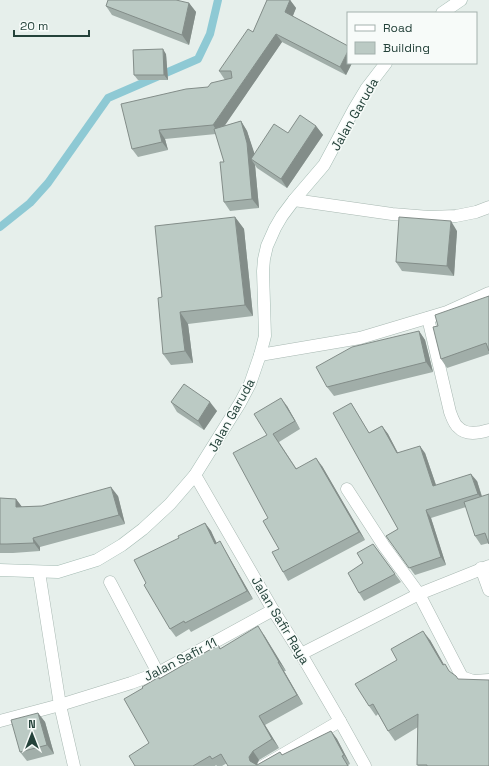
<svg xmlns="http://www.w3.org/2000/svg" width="489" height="766" viewBox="0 0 489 766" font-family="'Space Grotesk',sans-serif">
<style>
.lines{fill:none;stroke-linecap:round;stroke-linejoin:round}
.stream{stroke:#8ec9d4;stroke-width:8}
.street-casing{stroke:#a8b8b2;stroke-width:13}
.secondary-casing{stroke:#a4bbb3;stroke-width:13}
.street{stroke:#fff;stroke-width:12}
.secondary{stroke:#fff;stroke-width:12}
.wall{fill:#a1aea9}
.shaded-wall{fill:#838d89}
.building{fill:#bbcac4;stroke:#838d89}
.labels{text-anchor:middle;stroke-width:3;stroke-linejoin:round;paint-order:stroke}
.street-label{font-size:13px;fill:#24423a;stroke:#f7fbf9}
</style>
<rect width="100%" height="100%" fill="#e6efeb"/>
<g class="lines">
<path class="stream" d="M0,227L30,203L48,183L108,98L198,59L210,34L218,0"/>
<defs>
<g id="street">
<path d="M294,200L392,214L429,217L456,216L476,212L489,207"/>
<path d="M428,318L450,412C452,417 454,424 458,427C466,436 479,433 489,430"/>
<path d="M260,355L360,338L447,312L489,293"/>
<path d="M195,475L273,610L301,654L340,721L365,766"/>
<path d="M347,489L384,546L419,594L462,677L473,681L489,680"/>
<path d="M481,568L489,590"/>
<path d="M39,572L60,705L74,766"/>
<path d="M110,582L158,673"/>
<path d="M301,654L419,594L489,566"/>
<path d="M0,721L60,705L131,683L158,673L273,610"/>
<path d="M263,766L340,721"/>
</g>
<g id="secondary">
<path d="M442,13L461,0"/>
<path d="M0,570L58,572L97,560L122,545L143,529L170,504L195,475L240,403L250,384L260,355L265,336L263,271L264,259L267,246L275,228L282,216L294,200L324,165L354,109L366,89L386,63"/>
</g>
</defs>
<use href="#street" class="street-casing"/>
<use href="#secondary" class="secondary-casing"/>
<use href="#street" class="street"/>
<use href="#secondary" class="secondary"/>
</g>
<g class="wall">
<path d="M267,0H290L296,8L292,17L348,63H352L346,75L282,42L224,126L241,121L247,131L254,154L288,133L316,126L323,135L287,188L257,168L255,165L259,208L230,211L224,202V162L216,134L165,139L168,150L138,157L132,149L208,87L225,80L219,71L253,32Z"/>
<path d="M189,3L196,12L189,45L112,15L106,6Z"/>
<path d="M166,54L168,80H138L134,75Z"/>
<path d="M235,217L244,229L253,316L188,324L193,363L171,365L163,354L162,297Z"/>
<path d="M457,231L454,276L402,271L396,262Z"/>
<path d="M489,296V354L447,368L441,359L438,326Z"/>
<path d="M419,331L425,340L433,372L334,396L327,387Z"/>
<path d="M171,402L217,411L204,430L177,412Z"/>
<path d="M351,403L356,411L369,433L382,426L388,434L398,453H425L436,485L477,481L482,496L489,543L481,545L475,536L466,507L431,518L446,565L415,575L386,536L398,529Z"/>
<path d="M287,406L300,429L279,442L296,468L322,466L365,540L288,581L283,572L279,549L267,435Z"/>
<path d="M118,496L125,524L40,547V551L13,553H0V498L16,499L22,507L42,506Z"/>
<path d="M205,523L211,531L216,543L225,550L253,599L191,632L189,629L176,637L170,629L146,583L179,538Z"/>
<path d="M373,544L401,582L364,601L359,593L363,563Z"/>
<path d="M264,635L286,671H284L303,704L265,725L279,748L259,760L256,764L257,765L280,752L282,755L331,731L337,739L350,764L348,765L349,766H228L227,763L222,766H217L216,765L215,766H135L149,743L143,688L218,645L221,649Z"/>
<path d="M430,640L444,665L489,766H418V727L395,741L388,731L378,714L376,716L369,706L397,660Z"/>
<path d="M38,713L45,722L54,754L27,761L20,752Z"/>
</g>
<g class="shaded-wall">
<path d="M290,0L296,8L291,21L285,12Z"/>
<path d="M189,3L196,12L189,45L182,35Z"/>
<path d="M276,34L282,42L219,134L213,125Z"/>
<path d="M163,49L166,54L168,80L164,75Z"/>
<path d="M348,51V63H352L346,75L340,67Z"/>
<path d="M241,121L247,131L254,152L255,161L251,159L255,165L259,208L252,199Z"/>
<path d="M316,126L323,135L287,188L281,179Z"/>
<path d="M159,130L165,139L168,150L162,142Z"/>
<path d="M235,217L244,229L253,316L245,305Z"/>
<path d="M451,221L457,231L454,276L447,266Z"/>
<path d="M180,312L188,324L193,363L185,351Z"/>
<path d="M419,331L425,340L433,372L426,362Z"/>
<path d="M281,398L287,406L300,429L295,421Z"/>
<path d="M210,402L217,411L204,430L198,421Z"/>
<path d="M382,426L388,434L402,461L397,453Z"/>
<path d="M420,446L425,453L439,494L433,486Z"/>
<path d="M316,458L322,466L365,540L359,532Z"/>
<path d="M471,474L477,481L483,501L478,494Z"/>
<path d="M111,487L118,496L125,524L119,515Z"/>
<path d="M16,499L22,507H16Z"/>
<path d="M426,510L431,518L446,565L441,557Z"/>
<path d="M205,523L211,531L221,552L215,544Z"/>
<path d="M33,538L40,547V551L34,543Z"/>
<path d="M220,541L225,550L253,599L247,591Z"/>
<path d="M258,626L264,635L286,671L279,662Z"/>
<path d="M423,631L430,640L450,675L443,665Z"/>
<path d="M278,662L284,671L303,704L297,695Z"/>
<path d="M38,713L45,722L54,754L47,745Z"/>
<path d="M259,716L265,725L279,748L272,739Z"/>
<path d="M331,731L337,739L350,764L344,755Z"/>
<path d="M253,751L259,760L256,766L250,761L249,757Z"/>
</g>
<g class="building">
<path d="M108,0H176L189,3L182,35L106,6Z"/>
<path d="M267,0H290L285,12L348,46V51L340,67L276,34L213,125L159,130L162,142L132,149L121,104L186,89L208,87L211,83L232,78L231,71H219L248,29L253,32Z"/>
<path d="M163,49L164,75H134L133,50Z"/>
<path d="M300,115L316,126L281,179L251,159L274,124L288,133Z"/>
<path d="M241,121L247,143L252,199L224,202L220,162H224L214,129Z"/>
<path d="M235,217L245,305L180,312L185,351L163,354L158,298L162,297L155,226Z"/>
<path d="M399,217L451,221L447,266L396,262Z"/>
<path d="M489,296V351L486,343L441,359L433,327L438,326L435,315Z"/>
<path d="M419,331L426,362L327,387L316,367L352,347Z"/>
<path d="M184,384L210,402L198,421L171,402Z"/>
<path d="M281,398L295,421L273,434L296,469L316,458L359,532L283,572L272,552L279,549L263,521L268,518L233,453L267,435L254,414Z"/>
<path d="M351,403L369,433L382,426L397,453L420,446L433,486L471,474L478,494L426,510L441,557L409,568L386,536L398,529L333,413Z"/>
<path d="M111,487L119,515L33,538L34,543L7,544H0V498L16,499V507L42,506Z"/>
<path d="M489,494V544L485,533L475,536L464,502Z"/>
<path d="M205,523L215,544L220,541L247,591L185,623L184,621L170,629L144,585L146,583L134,560L179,538L178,536Z"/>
<path d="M373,544L395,574L359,593L348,573L363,563L357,553Z"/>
<path d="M258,626L279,662H278L297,695L259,716L272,739L253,751L249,757L250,761L257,765L280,752L282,755L331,731L344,755L342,756L348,766H228L221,754L212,759L210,756L193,766H135L129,756L149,743L124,699L143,688L142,687L159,677V679L218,645L220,649Z"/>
<path d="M423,631L443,665L445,664L449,671L456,676L458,679L489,680V766H427V765H417L418,714L388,731L373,704L369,706L355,684L397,660L391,649Z"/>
<path d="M38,713L47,745L20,752L11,720Z"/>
</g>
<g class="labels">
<g class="street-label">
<text transform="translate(354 114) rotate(-60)" y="5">Jalan Garuda</text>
<text transform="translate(231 415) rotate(-61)" y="5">Jalan Garuda</text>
<text transform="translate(281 620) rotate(59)" y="5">Jalan Safir Raya</text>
<text transform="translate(180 659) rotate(-27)" y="5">Jalan Safir 11</text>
</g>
</g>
<rect x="347" y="12" width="130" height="52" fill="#f7fbf9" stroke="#a3b1ad"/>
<rect x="355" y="25" width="20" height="6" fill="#ffffff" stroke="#a3b1ad"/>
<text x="383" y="32" font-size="12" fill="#24423a">Road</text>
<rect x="355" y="42" width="20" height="12" fill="#bbcac4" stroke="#a3b1ad"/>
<text x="383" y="52" font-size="12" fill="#24423a">Building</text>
<g transform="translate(32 734)" stroke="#f7fbf9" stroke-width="3" paint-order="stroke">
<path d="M0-3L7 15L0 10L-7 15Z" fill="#24423a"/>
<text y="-6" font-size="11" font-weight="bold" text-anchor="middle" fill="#24423a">N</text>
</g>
<path d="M14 30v6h75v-6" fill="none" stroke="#24423a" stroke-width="2"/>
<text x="20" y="30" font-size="12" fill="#24423a" stroke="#f7fbf9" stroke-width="3" paint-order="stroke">20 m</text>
</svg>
